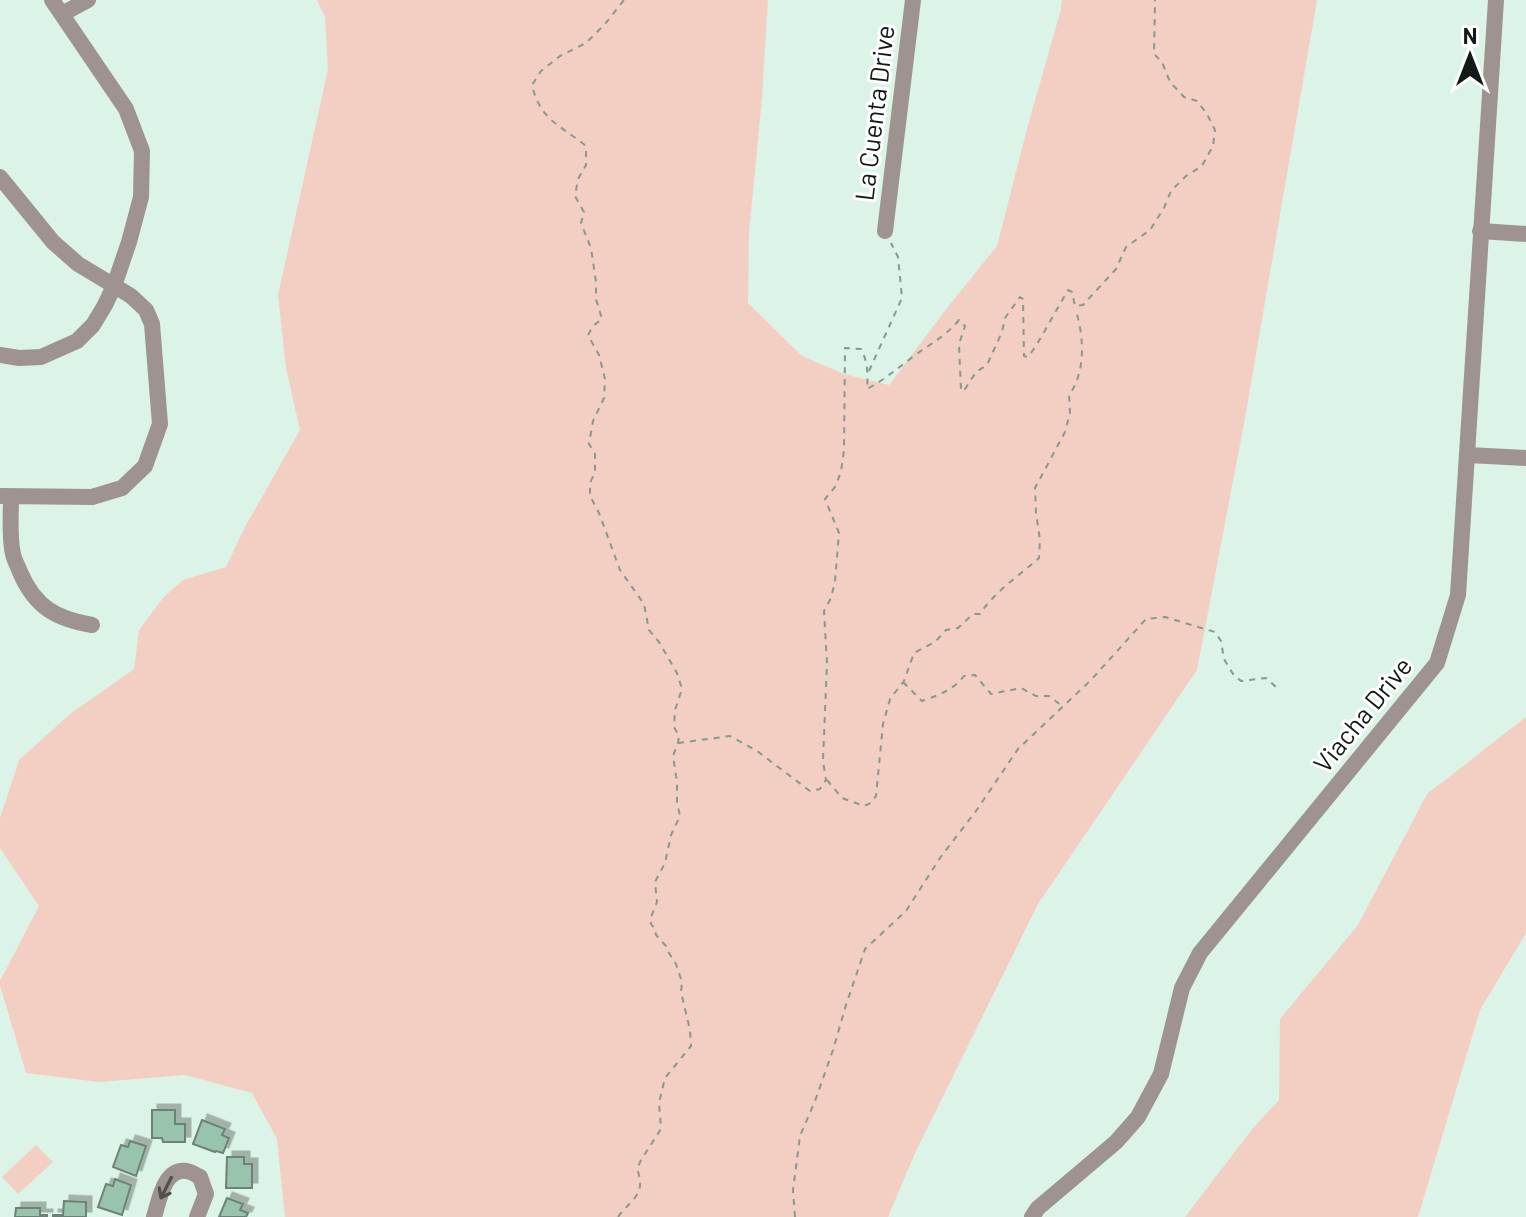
<svg xmlns="http://www.w3.org/2000/svg" width="1526" height="1217" viewBox="0 0 1526 1217" font-family="Barlow,sans-serif">
<style>
.green{fill:#f3cfc3}
.building{fill:#98c3ad;stroke:#6d8277;stroke-width:2;filter:url(#shadow)}
.lines{fill:none;stroke-linecap:round;stroke-linejoin:round}
.path{stroke:#87988f;stroke-width:2;stroke-dasharray:6 6;stroke-linecap:butt}
.minor{stroke:#9e9390;stroke-width:16}
.oneway{stroke:#51504d}
.labels{text-anchor:middle;stroke-width:6;stroke-linejoin:round;paint-order:stroke}
.street-label{font-size:26px;fill:#121a16;stroke:#fff}
</style>
<defs>
<filter id="shadow"><feDropShadow dx="5.5" dy="-5.5" stdDeviation="0" flood-color="#0004"/></filter>
</defs>
<rect width="100%" height="100%" fill="#dcf3e7"/>
<g class="green">
<path d="M317,0H768L762,98L749,233L748,303L802,356L844,374L889,385L951,303L997,246L1027,129L1061,9L1062,0H1317L1245,418L1197,670L1038,904L915,1153L888,1217H285L277,1139L252,1093L185,1075L99,1082L26,1073L0,985V981L39,906L0,848V818L19,760L70,714L134,669L139,630L163,598L183,580L226,567L245,527L300,430L286,368L278,295L328,69L325,17Z"/>
<path d="M1526,717V933L1480,1010L1418,1217H1185L1253,1128L1279,1100L1280,1019L1358,925L1427,794Z"/>
<path d="M36,1145L53,1162L18,1194L2,1177Z"/>
</g>
<g class="building">
<path d="M152,1110H175V1124H185V1142H163L162,1138H152Z"/>
<path d="M202,1120L225,1129L222,1135L229,1138L223,1153L216,1151L215,1152L193,1144Z"/>
<path d="M130,1141L146,1146L136,1176L113,1167L121,1145L128,1147Z"/>
<path d="M227,1157H244V1164H252V1188H226Z"/>
<path d="M115,1179L131,1185L122,1215L98,1207L106,1184L113,1186Z"/>
<path d="M227,1198L243,1204L240,1210L248,1213L246,1217H219Z"/>
<path d="M64,1201L86,1202V1217H53V1215H63Z"/>
<path d="M16,1208H40V1215H47V1217H15Z"/>
</g>
<g class="lines">
<g class="path">
<path d="M869,371L902,298L898,257L891,243"/>
<path d="M903,682L922,701C939,695 953,690 964,676L975,675L991,694L1021,688L1036,696H1049L1062,706"/>
<path d="M678,743L730,736L757,751L810,791L820,789L826,780L823,761L827,663L824,611L831,598L835,581L839,533L825,499L835,487L841,472L844,450L845,348L861,349C868,362 868,374 867,389C884,380 898,368 914,356C930,344 946,336 959,320L965,326L959,344L961,391L965,389L976,372L987,365L1002,332L1005,318L1020,297L1023,299L1024,356L1028,357L1036,346L1068,290L1072,292L1075,306L1083,305L1116,269L1126,247L1150,230L1164,208L1171,191L1186,176L1202,166L1213,146L1215,130L1207,114L1197,101L1184,97L1170,82L1162,62L1154,54L1155,0"/>
<path d="M827,780L842,798L864,806L871,803L876,796L883,724L890,699L904,681L914,653L935,642L946,630L958,628L973,614H980C995,591 1019,576 1039,558L1040,540L1036,513L1035,488L1065,432L1070,413L1069,395C1086,372 1084,337 1076,311"/>
<path d="M618,1217C631,1199 647,1195 637,1169L641,1160L661,1129L659,1103L665,1078L691,1046L690,1030L681,992L682,982L676,964L667,950L666,946L656,935L655,929L651,924V917L657,902L655,882L665,863L671,835L680,816L677,802V782L673,756L678,743L679,736L674,727L675,710L682,689L677,673L659,642L649,630L644,604L620,570L599,513L590,496V483L595,472V454L589,444L593,421L604,398L605,379L599,355L588,335L593,326L602,319L596,299V282L591,248L581,223L584,212L575,196L578,179L586,165V146C560,125 540,120 532,85L541,71L560,56L586,43L605,24L624,0"/>
<path d="M795,1217L793,1190L800,1136L815,1101L833,1050L846,1005L865,949L906,911L940,858L976,811L1018,749L1091,680L1146,619L1165,617L1215,632L1221,641L1224,659L1233,674L1241,681L1266,678L1277,688"/>
</g>
<g class="minor">
<path d="M62,14L88,0"/>
<path d="M0,177L53,242L78,264L131,296L146,310L152,324L160,424L145,466L122,488L92,497L0,496"/>
<path d="M885,231L913,0"/>
<path d="M1480,231L1526,234"/>
<path d="M0,355L19,358L41,357L77,341L93,325L105,305L114,286L129,242L141,197L142,151L126,109L52,0"/>
<path d="M1468,455L1526,458"/>
<path d="M11,497C11,514 9,538 13,554C14,560 18,566 20,572C35,607 56,619 92,625"/>
<path d="M154,1217C159,1201 164,1167 187,1171C192,1172 196,1175 200,1177L206,1194L197,1217"/>
<path d="M1032,1217L1038,1208L1116,1142L1138,1117L1161,1074L1182,988L1200,953L1437,663L1458,595L1496,0"/>
</g>
</g>
<defs><path id="oneway-shaft" d="M-6 0H5M1.5-3L5.5 0L1.5 3" fill="none" stroke-width="1.6" stroke-linecap="round" stroke-linejoin="round" transform="scale(2)"/></defs>
<use class="oneway" href="#oneway-shaft" transform="translate(166 1188) rotate(117)"/>
<g class="labels">
<g class="street-label">
<text transform="translate(875 113) rotate(-83)" y="9">La Cuenta Drive</text>
<text transform="translate(1363 715) rotate(-51)" y="9">Viacha Drive</text>
</g>
</g>
<g transform="translate(1470 56)" stroke="#ffffff" stroke-width="6" paint-order="stroke">
<path d="M0-6L14 30L0 20L-14 30Z" fill="#121a16"/>
<text y="-12" font-size="22" font-weight="bold" text-anchor="middle" fill="#121a16">N</text>
</g>
</svg>
